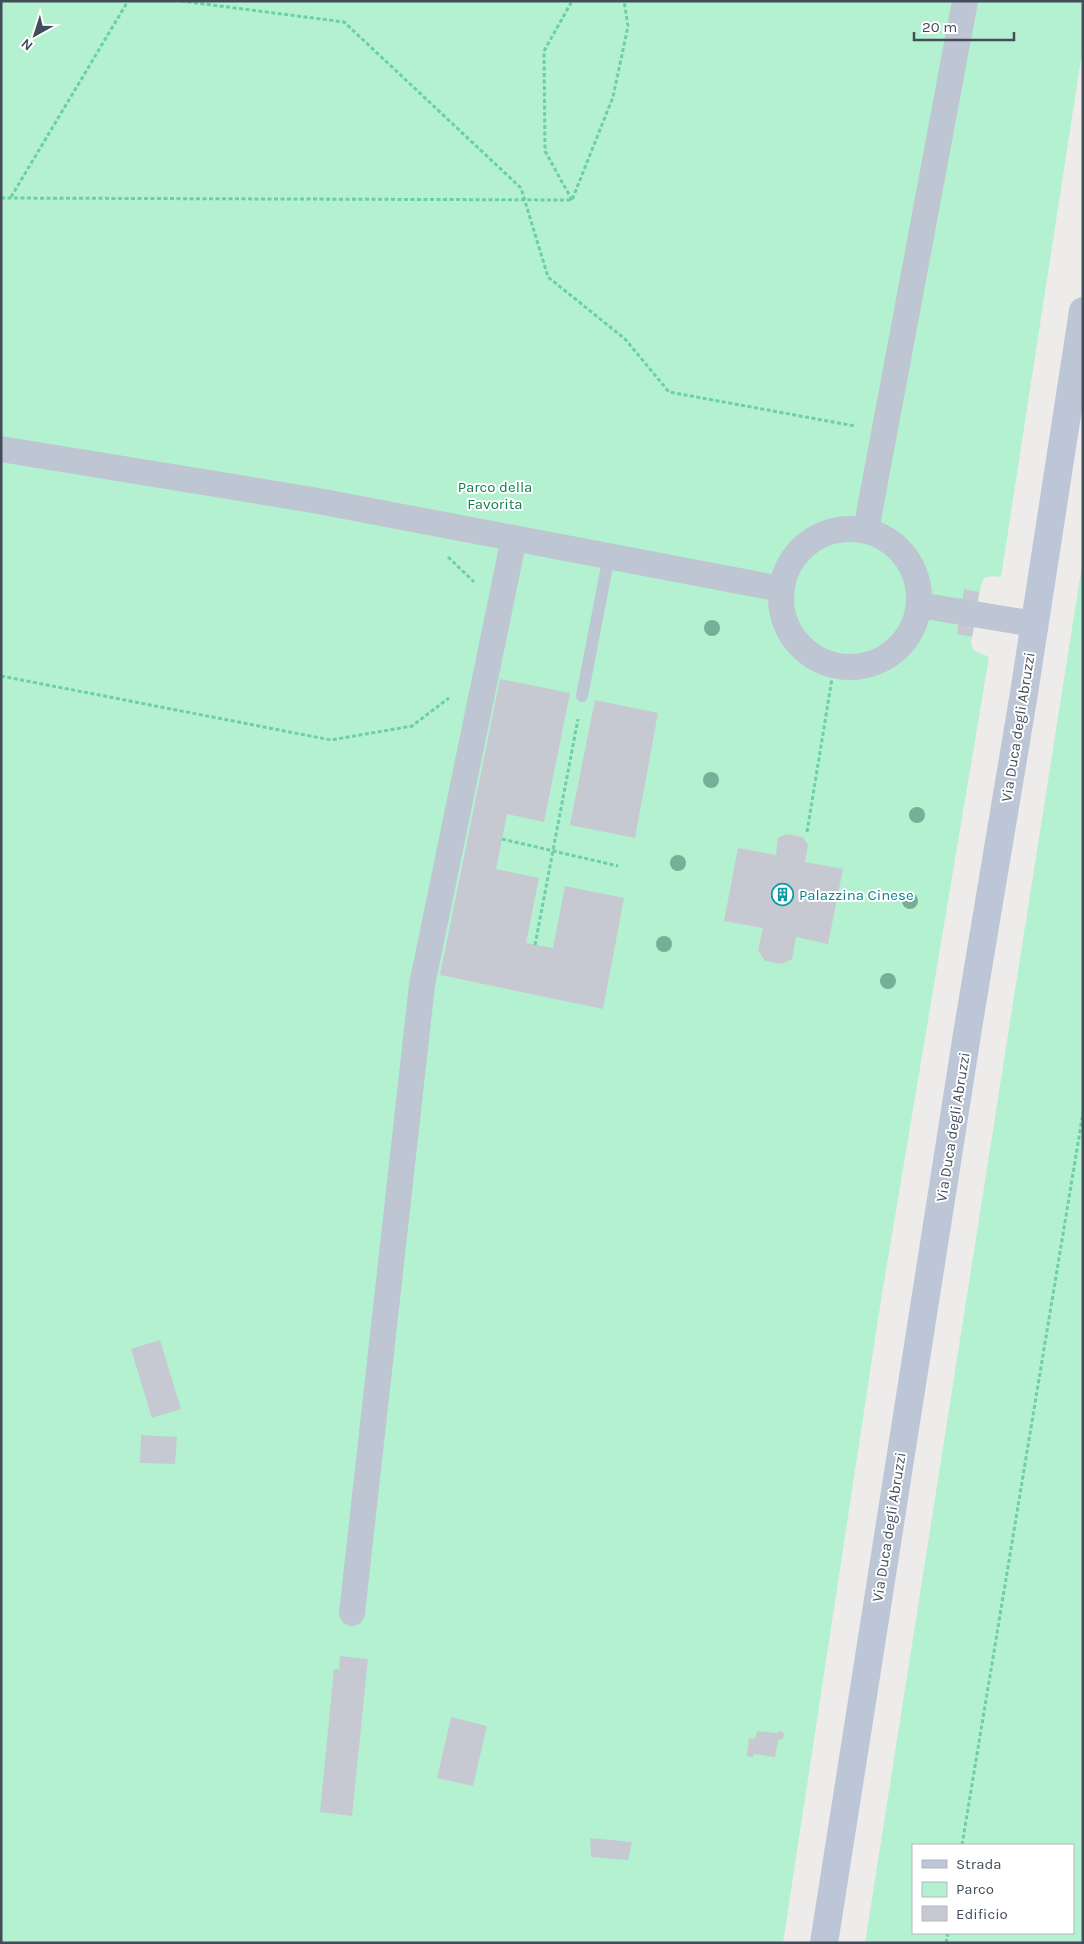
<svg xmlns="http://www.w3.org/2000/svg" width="1084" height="1944" viewBox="0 0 1084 1944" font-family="Karla,sans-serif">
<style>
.green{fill:#b4f1d1;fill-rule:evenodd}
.building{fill:#c7c9d2}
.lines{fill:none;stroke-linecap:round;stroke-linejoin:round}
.path{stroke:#6bd0a7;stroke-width:3;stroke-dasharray:4 2.5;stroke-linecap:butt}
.lane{stroke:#bdc6d2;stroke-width:12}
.street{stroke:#bdc6d2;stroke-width:26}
.secondary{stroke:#bcc6d6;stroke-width:28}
.tree{fill:#74af96}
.labels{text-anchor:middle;stroke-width:4;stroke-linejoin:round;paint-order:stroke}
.park-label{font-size:15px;fill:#107e50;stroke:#fff}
.street-label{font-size:15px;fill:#434d59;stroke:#fff}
.culture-label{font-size:15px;fill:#0d838f;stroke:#fff;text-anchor:start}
</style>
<rect width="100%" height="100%" fill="#eeebeb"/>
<g class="green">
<path d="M1,1H1083V46L1001,577L992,576L984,578L981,585L971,643L973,650L989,657L881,1300L783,1943H1Z"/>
<path d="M1083,559V1943H865L1073,622ZM913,1845H1073V1933H913Z"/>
</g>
<g class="building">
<path d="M964,589L979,592L977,605L962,602Z"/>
<path d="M959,620L975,622L972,637L957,634Z"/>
<path d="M500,679L570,693L544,822L507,814L496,869L539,878L526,943L553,948L565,886L624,898L603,1009L440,975Z"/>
<path d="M595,700L658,713L635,838L570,825Z"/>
<path d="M786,834L803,837L808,845L805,862L843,869L828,944L796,937L792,959L782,964L765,961L758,950L763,928L724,921L738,848L776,855L778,838Z"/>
<path d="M160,1340L181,1409L152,1418L131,1349Z"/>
<path d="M141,1435L177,1437L175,1464L140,1463Z"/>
<path d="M340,1656L368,1659L352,1816L320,1812L334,1669H339Z"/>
<path d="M451,1717L487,1726L473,1786L437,1778Z"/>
<path d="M757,1731L776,1733L780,1731L784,1733L783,1739L778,1740L775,1757L754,1754L753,1757L747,1756L749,1738L755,1739Z"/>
<path d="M590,1838L632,1842L628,1860L591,1857Z"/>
</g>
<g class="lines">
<g class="path">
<path d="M181,1L344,22L521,188L548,277L625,339L669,392L855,426"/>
<path d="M11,197L128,1"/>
<path d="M1,198L572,200L613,97L628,26L624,1"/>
<path d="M572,200L545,151L544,51L572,1"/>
<path d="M448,557L474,582"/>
<path d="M1,676L331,740L412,726L449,698"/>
<path d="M807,832L834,666"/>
<path d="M502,839L618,866"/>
<path d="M535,945L578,719"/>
<path d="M962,1845L1083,1113"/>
<path d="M946,1943L948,1933"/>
</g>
<path class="lane" d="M582,696L609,556"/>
<g class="street">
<path d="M1,449L313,500L781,589"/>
<circle cx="850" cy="598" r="69"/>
<path d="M866,530L965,1"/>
<path d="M919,605L1034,624"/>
<path d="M352,1613L422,985L514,538"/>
</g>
<path class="secondary" d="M824,1943L968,1028L1024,693L1083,311"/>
</g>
<g class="tree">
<circle cx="712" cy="628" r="8"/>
<circle cx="711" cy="780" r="8"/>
<circle cx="917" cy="815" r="8"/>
<circle cx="678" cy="863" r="8"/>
<circle cx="910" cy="901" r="8"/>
<circle cx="664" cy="944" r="8"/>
<circle cx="888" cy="981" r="8"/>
</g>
<defs>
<symbol id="building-ring" viewBox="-11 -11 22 22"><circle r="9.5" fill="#fff" stroke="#0f9aa8" stroke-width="1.5"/><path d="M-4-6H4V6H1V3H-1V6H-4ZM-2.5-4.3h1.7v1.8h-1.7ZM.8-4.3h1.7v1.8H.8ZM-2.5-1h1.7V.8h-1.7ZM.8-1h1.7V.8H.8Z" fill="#0f9aa8"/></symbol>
</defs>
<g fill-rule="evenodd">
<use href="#building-ring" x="770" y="882" width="25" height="25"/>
</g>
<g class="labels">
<g class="park-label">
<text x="495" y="492">Parco della<tspan x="495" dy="17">Favorita</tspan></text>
</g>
<g class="street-label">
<text transform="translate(1018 727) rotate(-81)" y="5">Via Duca degli Abruzzi</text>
<text transform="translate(953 1127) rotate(-81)" y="5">Via Duca degli Abruzzi</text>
<text transform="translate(889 1527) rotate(-81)" y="5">Via Duca degli Abruzzi</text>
</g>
<g class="culture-label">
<text x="799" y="900">Palazzina Cinese</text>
</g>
</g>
<rect width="1084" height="1944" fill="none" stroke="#434d59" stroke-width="5"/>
<rect x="912" y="1844" width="162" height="90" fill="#ffffff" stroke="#b4b8bd"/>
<rect x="922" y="1860" width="25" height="8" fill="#bcc6d6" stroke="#b4b8bd"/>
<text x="956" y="1869" font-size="15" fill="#434d59">Strada</text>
<rect x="922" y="1882" width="25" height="15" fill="#b4f1d1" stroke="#b4b8bd"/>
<text x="956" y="1894" font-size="15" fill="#434d59">Parco</text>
<rect x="922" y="1906" width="25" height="15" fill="#c7c9d2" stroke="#b4b8bd"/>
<text x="956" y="1919" font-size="15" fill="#434d59">Edificio</text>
<g transform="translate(35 35) rotate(219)" stroke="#ffffff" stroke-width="4" paint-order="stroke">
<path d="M0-4L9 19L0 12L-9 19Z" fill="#434d59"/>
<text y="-8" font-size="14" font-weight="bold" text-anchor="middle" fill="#434d59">N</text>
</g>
<path d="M914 32v8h100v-8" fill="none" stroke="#434d59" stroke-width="2.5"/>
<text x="922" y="32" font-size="15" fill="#434d59" stroke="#ffffff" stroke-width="4" paint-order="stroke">20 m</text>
</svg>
